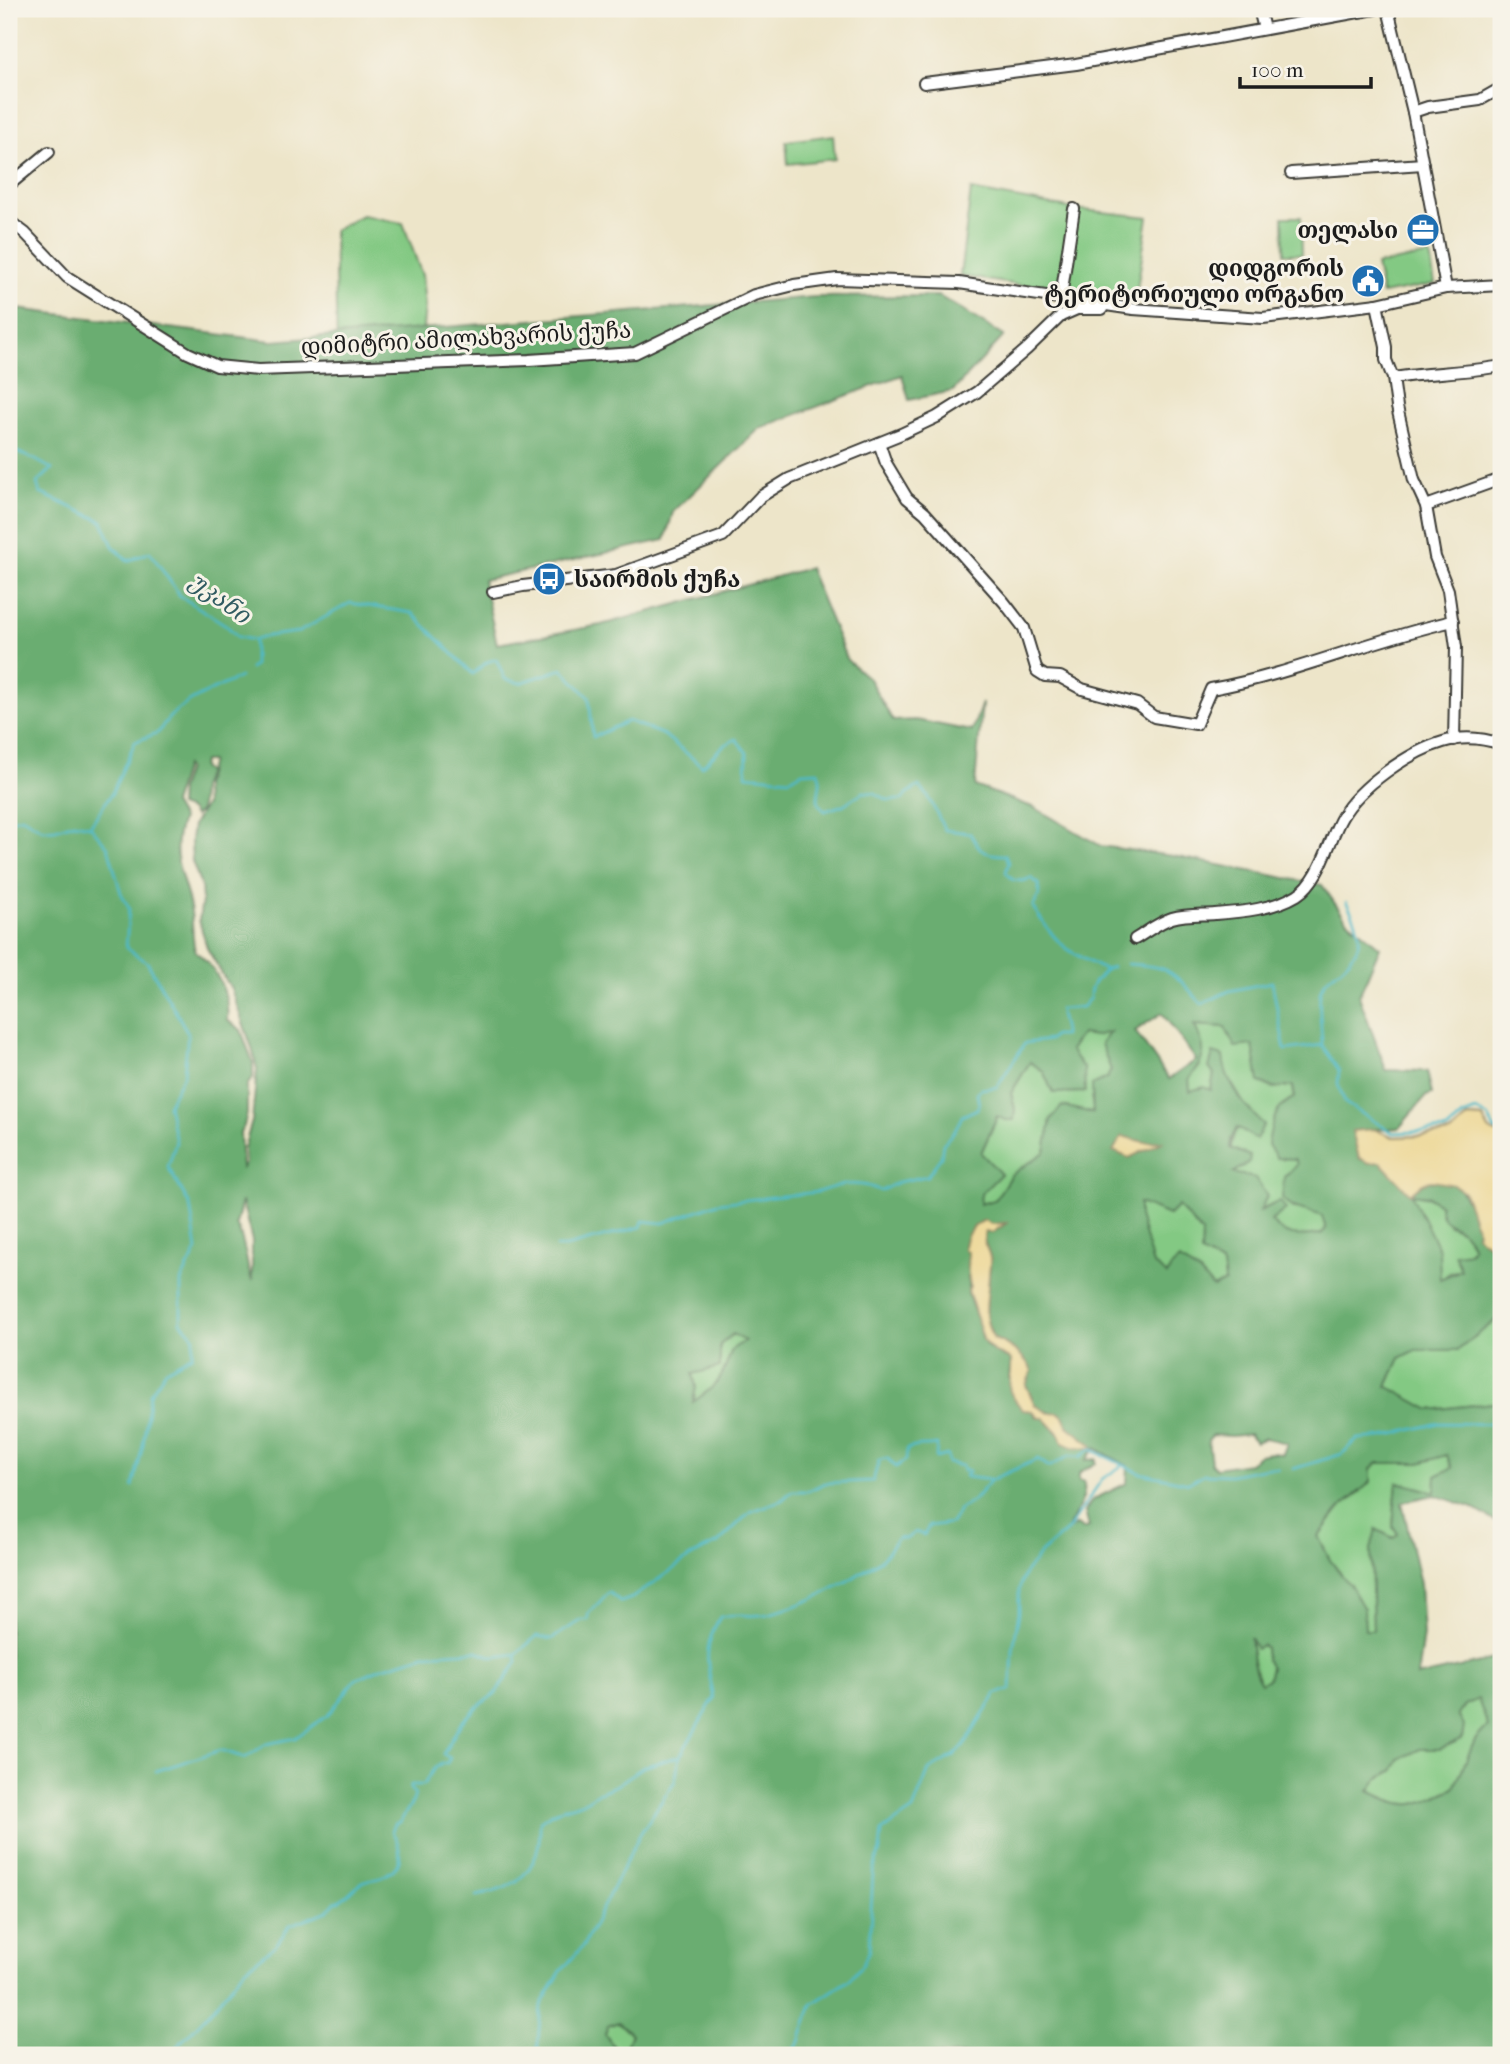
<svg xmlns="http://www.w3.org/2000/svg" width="1510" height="2064" viewBox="0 0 1510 2064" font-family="'IM FELL French Canon','Noto Serif Georgian',serif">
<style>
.green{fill:#83c983;stroke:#507250;stroke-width:2}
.forest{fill:#6aad71;stroke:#436446;stroke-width:2;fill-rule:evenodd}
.sand{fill:#eeda9e;stroke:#857b5d;stroke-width:2}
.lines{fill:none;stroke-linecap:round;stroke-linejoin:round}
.stream{stroke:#4ebac9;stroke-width:2.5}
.minor-casing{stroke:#3b3a36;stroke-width:14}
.minor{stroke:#fff;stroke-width:10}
.labels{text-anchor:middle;stroke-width:6;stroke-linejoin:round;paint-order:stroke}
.poi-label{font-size:23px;font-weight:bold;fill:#1c1c1c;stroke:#f7f3e8;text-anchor:end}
.street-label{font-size:23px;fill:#1c1c1c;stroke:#f7f3e8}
.water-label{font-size:24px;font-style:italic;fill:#305b61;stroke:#f7f3e8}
</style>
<rect width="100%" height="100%" fill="#f7f3e8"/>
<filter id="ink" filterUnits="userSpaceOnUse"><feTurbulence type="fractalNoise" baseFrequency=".0143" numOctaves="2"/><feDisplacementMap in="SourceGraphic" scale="14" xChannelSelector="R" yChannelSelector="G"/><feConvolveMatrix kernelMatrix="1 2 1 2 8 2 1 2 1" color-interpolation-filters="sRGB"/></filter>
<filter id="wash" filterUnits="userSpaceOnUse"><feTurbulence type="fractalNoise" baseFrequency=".00686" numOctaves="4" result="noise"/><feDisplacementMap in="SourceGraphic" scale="28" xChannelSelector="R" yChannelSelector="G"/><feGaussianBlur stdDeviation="1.57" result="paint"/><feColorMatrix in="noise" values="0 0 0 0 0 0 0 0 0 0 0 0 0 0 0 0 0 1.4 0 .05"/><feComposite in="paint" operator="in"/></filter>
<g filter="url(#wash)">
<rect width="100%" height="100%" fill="#ede5c9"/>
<g class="green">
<path d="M833,135L835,159L788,164L786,141Z"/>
<path d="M971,190L1074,209L1148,217L1135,303L960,276Z"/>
<path d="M362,215L403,223L422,275L425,306L421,349L337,346L334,230Z"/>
<path d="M1283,217H1301L1302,254H1284Z"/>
<path d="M1430,255L1435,284L1382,294L1376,265Z"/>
<path d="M1194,1025L1225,1027L1253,1044L1273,1088L1293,1085L1297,1163L1292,1208L1308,1210L1322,1216L1326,1229L1321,1234C1299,1236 1287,1240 1271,1221L1285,1209L1280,1201L1259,1211L1267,1196L1255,1179L1232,1173C1230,1156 1229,1143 1237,1128L1245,1133L1264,1125L1247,1109L1224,1070L1214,1074L1211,1090L1190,1092L1189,1079L1200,1066Z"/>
<path d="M1111,1031L1101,1044L1111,1070L1107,1078L1091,1097L1094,1114L1062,1106L1051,1119L1045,1152L1011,1175L995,1200L980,1204L981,1153L998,1116L1015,1109L1011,1093L1030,1062L1043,1071L1053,1093L1084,1092V1069L1070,1050L1081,1033L1095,1036Z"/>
<path d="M1410,1194C1437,1196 1439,1202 1449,1225L1463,1231L1473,1247L1460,1263L1461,1270L1451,1272L1440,1280Z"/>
<path d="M1139,1202L1169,1215L1178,1206L1202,1233V1253L1223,1265L1226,1282L1213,1288L1200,1273L1171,1267L1167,1275L1153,1264L1138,1216Z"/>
<path d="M1501,1316V1402L1430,1410L1387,1387L1400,1358L1416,1350H1458Z"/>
<path d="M733,1334L746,1341L732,1349C722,1380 719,1384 693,1403L696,1387L693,1374L720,1345Z"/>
<path d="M1447,1455L1452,1468L1435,1492L1397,1482L1393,1526L1398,1534L1393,1538L1376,1530L1371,1549L1373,1630H1365L1352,1588L1330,1560L1318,1537L1340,1508L1360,1493L1371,1469L1378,1463H1420Z"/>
<path d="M1250,1637L1265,1648L1266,1659L1271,1668L1268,1679L1261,1683C1252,1669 1251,1651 1250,1637Z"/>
<path d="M1478,1699L1488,1726L1475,1740L1454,1788C1413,1807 1410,1811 1368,1790L1378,1778L1393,1771L1399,1759L1420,1749H1440L1465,1705Z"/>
<path d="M618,2022L631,2034L624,2051L625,2055H614L617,2051L605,2034L608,2026Z"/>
</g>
<path class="forest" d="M939,296L1004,336L953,391L909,400L902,375L760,428L673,512L665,540L483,580L497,644L601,625L809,568L847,660L869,679L893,721L916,720L972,731L982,703L975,786L1035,808L1101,846L1173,856L1322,885L1346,919L1380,947L1359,996L1386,1070L1427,1071L1432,1094L1426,1096L1399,1128L1353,1131L1359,1158L1369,1163L1380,1162L1423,1183C1463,1173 1467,1199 1477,1229L1476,1235L1489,1245L1501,1259V1316L1458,1350H1416L1400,1358L1387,1386L1430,1410L1501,1402V1525L1471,1507L1435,1495L1402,1502L1420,1584L1423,1635L1417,1677L1501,1657V2055H625L624,2051L631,2034L618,2022L608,2026L605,2034L617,2052L614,2055H9V308L273,341L815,297ZM203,761H211L204,786L205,805L193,825L191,840L192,861L201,886L202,901L199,920L207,948L231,989L252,1048L257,1069L252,1121L244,1148L245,1164L242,1168L240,1133L244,1126L247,1114V1085L253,1078V1063L241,1030L227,1020C230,993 216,967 195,951C192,938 193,925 191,912C184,874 168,858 182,819L173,804L185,766L187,769L180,790L179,806L190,810L194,816L200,811L201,788L207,772L202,768ZM1162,1013L1196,1060L1169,1079L1135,1031ZM1194,1025L1225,1027L1235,1047L1253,1045L1259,1082L1273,1088L1293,1086L1295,1097C1275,1106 1271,1124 1268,1145L1277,1158L1295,1159L1297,1164L1284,1177L1282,1198C1295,1211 1305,1209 1322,1216L1326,1229L1321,1234C1299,1236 1287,1240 1271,1221L1286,1209L1280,1201L1260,1211L1267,1196L1255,1178L1233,1173L1249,1162L1250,1156L1230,1148L1231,1139L1237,1128L1256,1139L1264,1125C1245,1107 1225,1083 1223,1056L1213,1053L1209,1068L1214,1074L1211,1090L1204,1087L1190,1091L1189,1079C1207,1058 1207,1048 1194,1025ZM1110,1032L1101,1044L1111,1070L1107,1078L1092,1085L1093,1113L1062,1106L1051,1119L1045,1152L1011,1175L995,1200L980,1204L981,1194L1001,1174L981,1153L997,1116L1005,1120H1014L1015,1109L1011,1093L1030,1062L1043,1071L1053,1093L1085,1092L1084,1069L1070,1050L1081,1034L1095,1036ZM1411,1194L1428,1196L1440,1205C1440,1225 1451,1222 1462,1231C1467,1234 1470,1242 1473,1247L1470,1252L1454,1254L1461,1270L1440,1279L1439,1250ZM242,1201L252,1241V1281C246,1265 245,1238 236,1225ZM1139,1203L1169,1215L1178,1206L1202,1233L1201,1253L1223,1265L1225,1282L1213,1288L1200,1273L1179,1260L1171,1267L1167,1275L1153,1264L1139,1216ZM991,1224H1005L992,1233L985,1232C982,1246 988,1246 990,1258C991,1263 989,1269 989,1275C988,1299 981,1318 994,1339C1010,1344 1022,1356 1032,1371L1026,1385C1030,1391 1032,1401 1036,1406C1050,1419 1057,1404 1068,1426L1063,1439L1044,1418L1036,1416L1009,1378L1011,1360C1002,1356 989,1351 984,1342C981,1337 981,1331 980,1326C977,1317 968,1300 968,1290C968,1278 968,1265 968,1253L964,1249ZM733,1334L745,1341L732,1349C722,1380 719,1384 693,1402L696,1387L693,1374L720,1367V1345ZM1249,1434L1256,1442L1265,1438L1287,1443L1283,1454L1270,1453L1260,1455L1249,1463L1216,1468L1211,1463L1208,1440L1213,1435L1232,1436ZM1095,1448L1128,1466L1127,1483L1092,1500L1085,1512L1089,1527L1083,1529L1077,1525L1068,1530C1073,1514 1089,1498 1083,1481H1079V1473L1096,1463V1459L1086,1460ZM1447,1455L1452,1468L1436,1476L1435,1492L1397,1482L1393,1526L1398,1534L1393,1538L1376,1529L1371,1549L1373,1630H1365L1364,1609L1352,1588L1330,1560L1318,1536L1340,1508L1371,1482V1469L1378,1463H1420ZM1250,1638L1256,1649L1262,1645L1265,1647L1266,1659L1271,1668L1268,1679L1261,1683C1252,1670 1252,1652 1250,1638ZM1478,1699L1488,1726L1475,1740L1454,1788C1414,1807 1410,1811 1369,1791L1378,1779L1393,1771L1399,1759L1420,1749H1440L1462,1739L1464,1726L1458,1715L1465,1705Z"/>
<g class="sand">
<path d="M1468,1117L1483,1118C1487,1128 1490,1133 1501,1134V1259L1489,1245L1476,1235L1477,1229L1464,1192L1454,1185L1432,1181L1423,1183L1410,1194L1380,1162L1369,1163L1359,1158L1352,1131L1374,1129L1393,1137L1423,1136L1451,1133Z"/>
<path d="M1122,1136L1144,1142L1164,1141L1129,1158L1113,1151Z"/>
<path d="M985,1220L991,1224L1006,1223L992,1233L985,1232C982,1246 988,1246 990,1258C991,1264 989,1269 989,1275C988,1299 981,1318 994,1339C1008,1344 1026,1356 1032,1371L1026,1385L1035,1405L1049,1413L1058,1412L1063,1416L1068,1426L1092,1445V1448L1073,1447L1063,1443L1061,1436L1044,1418H1039L1033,1411L1023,1410C1000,1383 1013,1389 1011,1360L993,1351L984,1342L968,1290L970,1286L967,1267L968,1253L964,1249C964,1235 973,1225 985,1220Z"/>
</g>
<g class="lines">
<g class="stream">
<path d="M9,449L34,459L52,469L37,483L40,493L102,521L113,546L128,561L150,552L180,596L226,625L238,637L254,640L268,636L299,632L350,603L412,613L473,674L487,662L496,659L505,679L520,683L562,669L589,697L593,737L628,721L664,735L702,766L723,746L736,739L747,753L746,775L790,779L802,772L818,771C819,775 821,779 820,784C819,795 814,802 825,811L843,805L863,792L875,793L888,800H902L908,793L919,786L928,796L945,830L970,833C980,851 983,855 1005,855L1009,862L1006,872L1013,880L1023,881L1031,878L1039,884V895L1033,907C1056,944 1066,951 1105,970L1112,967"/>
<path d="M250,669L254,665V640"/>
<path d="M9,820L22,817L44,830L55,829L74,823L90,826L108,847L121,893L129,908L126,948L147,962L188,1033L184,1074L168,1105L176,1142L168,1167L190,1205L197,1250L181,1281V1322L194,1337L192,1355L166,1370L150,1394L143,1445L133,1487"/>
<path d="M90,826L112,793L135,742L159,732C173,703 213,691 240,677"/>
<path d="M1127,964C1172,966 1173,972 1202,1004L1229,991L1272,982L1285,1050L1322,1045L1339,1070L1338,1084L1345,1103L1393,1133L1447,1130L1463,1116L1476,1111L1488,1117L1495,1130H1501"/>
<path d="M1322,1044C1322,1031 1317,999 1321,989C1324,980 1333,974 1340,969C1367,946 1362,929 1346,902"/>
<path d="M556,1247H566L641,1227L643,1221L663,1223L718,1203L818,1192C840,1184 859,1180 881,1191L898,1182L927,1176L941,1157L943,1144L956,1129L962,1116L977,1109L979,1104L977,1094L981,1089L997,1087L1025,1043L1050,1040L1054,1036H1064C1065,1026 1059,1019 1060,1009L1082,1007L1090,998C1089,985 1097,979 1105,970"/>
<path d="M1293,1469L1342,1454L1358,1439L1382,1437L1439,1423L1501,1424"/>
<path d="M156,1771L221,1750L245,1758L266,1744L295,1738L328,1715L356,1679L381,1668L427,1654L477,1651L493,1657L516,1654L537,1636L552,1639L581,1620H588V1614L609,1592L621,1602L632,1598L693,1555L718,1543L750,1512L782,1500L792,1491H808L825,1483L873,1481L879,1460L887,1458L896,1467L906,1460L907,1449C917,1445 926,1447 937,1445L936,1458L947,1455L948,1463L962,1466L963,1471L968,1470L969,1472L965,1475L966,1477L991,1480L1038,1459L1049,1467L1069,1456L1080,1457L1090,1449L1140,1473L1189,1483L1204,1474L1230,1475L1267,1468L1279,1469"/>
<path d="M400,1822L413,1801L415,1794L410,1789L411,1785H424C429,1775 435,1764 447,1763L450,1758L443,1754L461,1723L476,1708L496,1693L517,1662L516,1655"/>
<path d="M477,1896C488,1893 501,1891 510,1885C535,1872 541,1846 540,1821L553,1812L586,1801L598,1793L617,1785L643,1767L680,1756L714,1698C707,1666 702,1647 720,1617C736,1612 752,1618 768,1614C809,1604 848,1583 881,1559C889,1553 891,1544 898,1538L906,1539L915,1532L924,1535L929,1526L951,1523L959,1510L975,1499L991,1480"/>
<path d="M169,2055L208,2014L246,1968L276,1945L290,1925L328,1911L335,1902C347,1899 351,1889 361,1883C369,1878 380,1879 387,1874C406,1864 400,1845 392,1831L395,1824L400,1822"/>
<path d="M537,2055L541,2005L561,1971L583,1946L640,1834L675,1781L680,1756"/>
<path d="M790,2055L800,2042L812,2004L849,1980L863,1964L869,1950L873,1872L880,1850L882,1831L913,1810L929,1770L955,1755L965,1744L996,1694L1011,1689L1013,1650L1019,1612V1590L1024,1574L1040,1554L1069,1529L1102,1479L1123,1465"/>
</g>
</g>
</g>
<g filter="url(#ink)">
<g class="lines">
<defs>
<g id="minor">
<path d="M1259,9L1264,29"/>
<path d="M1388,9L1413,112L1446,288"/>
<path d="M924,83L1076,64L1375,9"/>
<path d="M1413,112L1428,107L1480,100L1501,88"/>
<path d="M1291,173L1423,164"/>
<path d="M9,185L49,152"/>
<path d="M9,221L25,233L67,277L188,353L217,366L258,370L529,360L635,353L754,295L794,285L837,279L959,283L1133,309L1263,318L1377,304L1446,288L1501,285"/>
<path d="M1061,297L1074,209"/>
<path d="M1377,304L1386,347V360L1393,378L1397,407L1414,480L1426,506L1435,557L1448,590L1456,647L1454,740"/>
<path d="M1393,378C1429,372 1465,373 1501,366"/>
<path d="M879,443L886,463L907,498L925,513L1004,602L1024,628L1037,671L1045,676L1060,677L1082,689L1137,704L1154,717L1196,724L1211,689C1294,674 1372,639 1453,621"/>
<path d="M1426,506L1501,479"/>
<path d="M493,592L523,586L616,575L723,536L760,497L789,479L901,434L937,417L977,392L1027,349L1061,316L1077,309H1102"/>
<path d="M1135,939C1147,932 1159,922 1172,918C1186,914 1201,915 1215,914C1242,912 1274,909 1297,895C1321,880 1329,839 1342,817C1360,786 1409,752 1443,742C1462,736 1483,738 1501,744"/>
</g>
</defs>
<use href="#minor" class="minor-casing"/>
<use href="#minor" class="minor"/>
</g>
</g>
<defs>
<symbol id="office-disc" viewBox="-11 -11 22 22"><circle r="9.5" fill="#1f6fb2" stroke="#f7f3e8"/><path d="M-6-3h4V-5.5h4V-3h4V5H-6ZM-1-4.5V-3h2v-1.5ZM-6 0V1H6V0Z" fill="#fff"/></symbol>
<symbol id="civic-disc" viewBox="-11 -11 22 22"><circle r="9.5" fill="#1f6fb2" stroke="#f7f3e8"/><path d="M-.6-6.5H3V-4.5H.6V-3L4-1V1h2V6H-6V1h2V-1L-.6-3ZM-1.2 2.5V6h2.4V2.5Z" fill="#fff"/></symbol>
<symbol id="bus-disc" viewBox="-11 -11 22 22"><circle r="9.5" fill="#1f6fb2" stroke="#f7f3e8"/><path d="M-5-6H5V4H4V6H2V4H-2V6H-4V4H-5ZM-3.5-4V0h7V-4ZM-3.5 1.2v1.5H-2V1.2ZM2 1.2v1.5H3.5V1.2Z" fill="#fff"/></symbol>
</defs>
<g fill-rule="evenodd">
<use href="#office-disc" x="1404" y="211" width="38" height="38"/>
<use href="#civic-disc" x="1349" y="262" width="38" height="38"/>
<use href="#bus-disc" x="530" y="560" width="38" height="38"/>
</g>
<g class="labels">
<g class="poi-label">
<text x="1398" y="238">თელასი</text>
<text x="1344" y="276">დიდგორის<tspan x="1344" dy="26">ტერიტორიული ორგანო</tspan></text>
<text x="574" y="587" text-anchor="start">საირმის ქუჩა</text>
</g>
<g class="street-label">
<text transform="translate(466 338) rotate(-3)" y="8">დიმიტრი ამილახვარის ქუჩა</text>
</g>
<g class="water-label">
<text transform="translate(220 598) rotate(36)" y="8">უკანი</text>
</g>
</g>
<rect width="1510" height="2064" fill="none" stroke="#f7f3e8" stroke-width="35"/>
<path d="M1240 77v10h131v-10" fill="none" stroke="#1c1c1c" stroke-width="3.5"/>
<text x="1251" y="77" font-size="21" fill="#1c1c1c" stroke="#f7f3e8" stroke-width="5" paint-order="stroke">100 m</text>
</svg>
